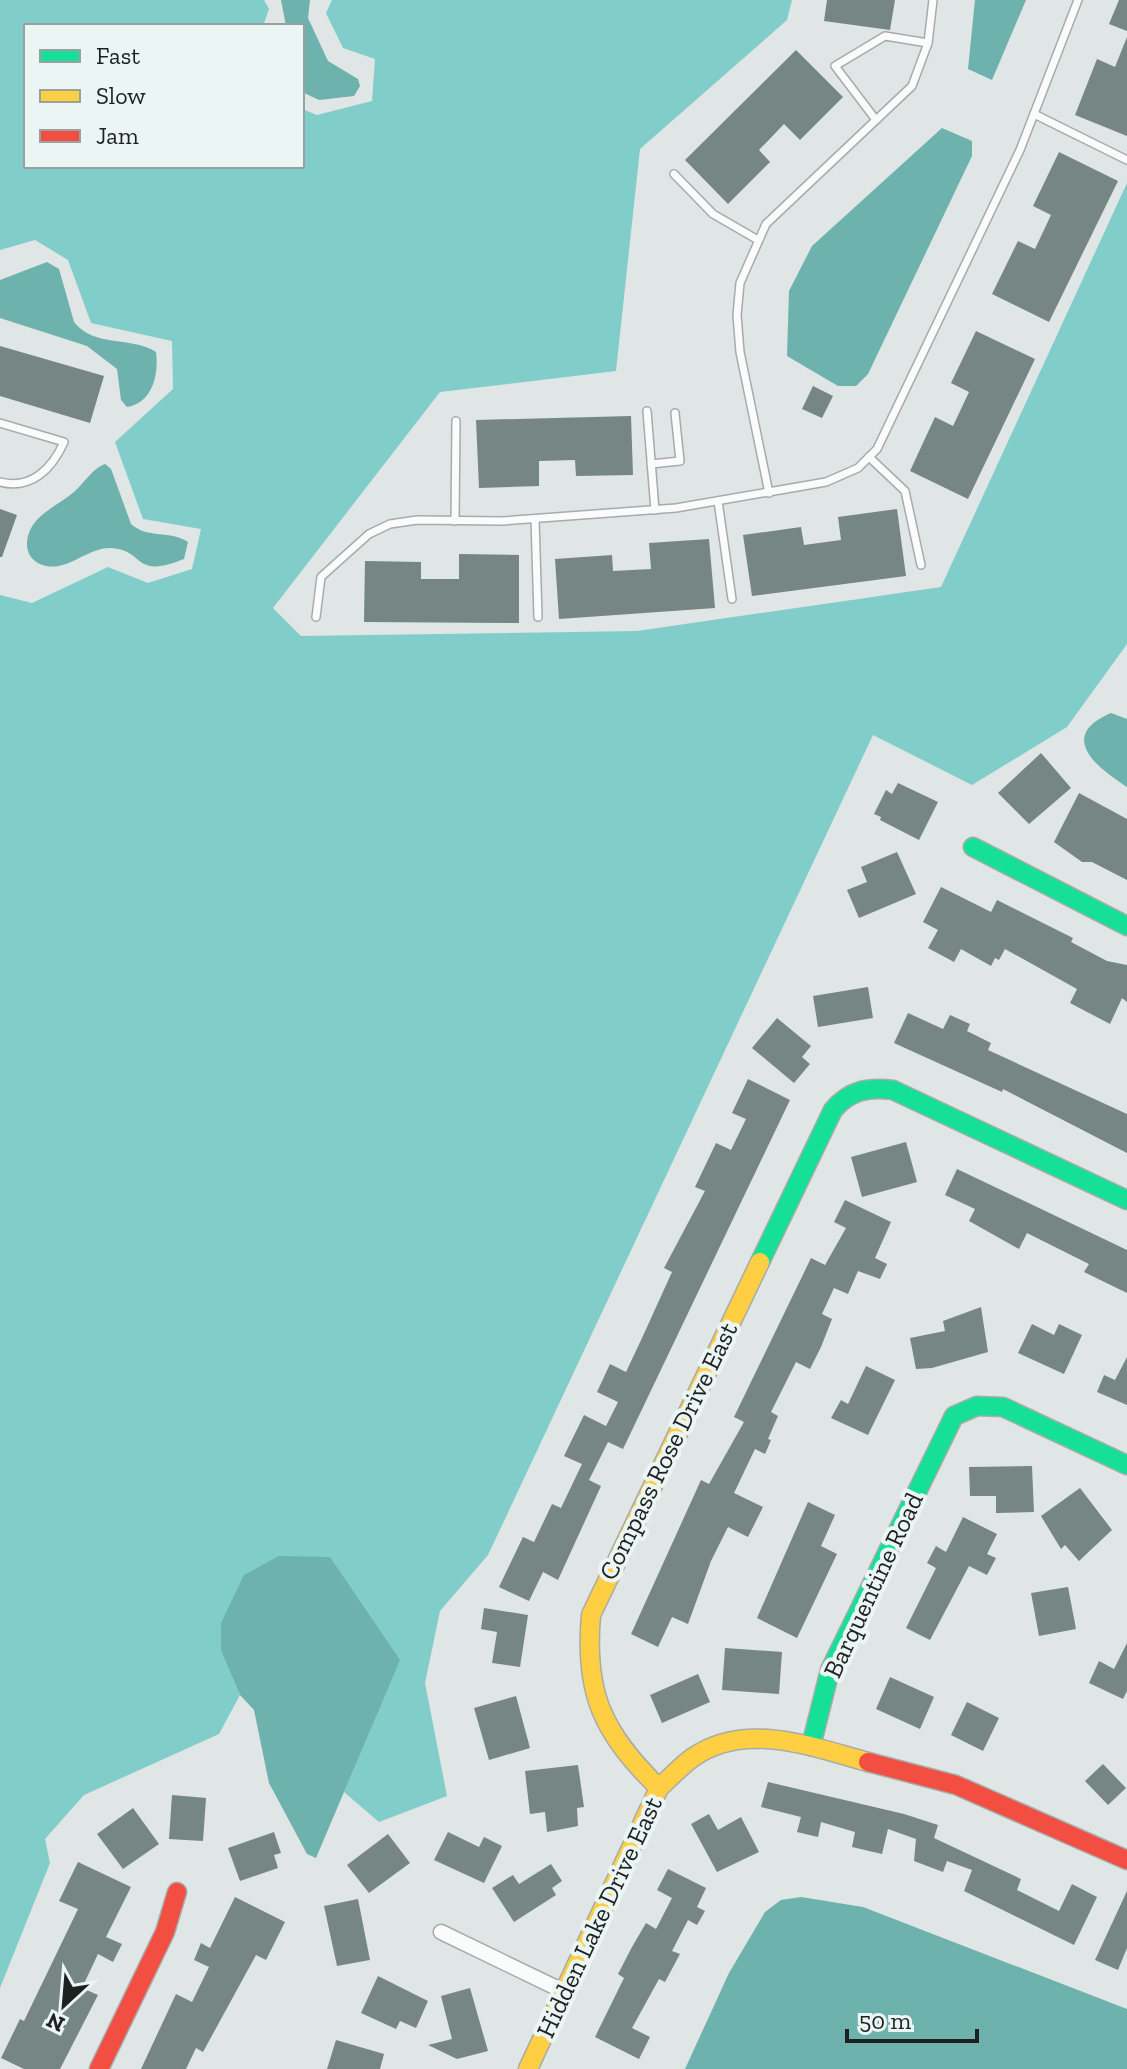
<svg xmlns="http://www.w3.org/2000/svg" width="1127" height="2069" viewBox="0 0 1127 2069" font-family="'Zilla Slab',serif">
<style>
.forest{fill:#81cdc9}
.water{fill:#6db2ad}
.building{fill:#758685}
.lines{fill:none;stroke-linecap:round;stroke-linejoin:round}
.lane-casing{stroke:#a7abab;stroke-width:10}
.street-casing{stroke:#a7abab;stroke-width:17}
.fast-casing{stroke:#a7abab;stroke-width:21}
.slow-casing{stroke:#a7abab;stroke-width:21}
.jam-casing{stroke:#a7abab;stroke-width:21}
.lane{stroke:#fafbfb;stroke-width:7}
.street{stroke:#fafbfb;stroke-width:14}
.fast{stroke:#16e098;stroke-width:18}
.slow{stroke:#ffcf43;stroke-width:18}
.jam{stroke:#f24e42;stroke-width:18}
.labels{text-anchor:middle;stroke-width:8;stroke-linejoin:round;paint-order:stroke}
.street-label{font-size:26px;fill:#1d2120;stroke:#ebf5f4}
</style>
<rect width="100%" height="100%" fill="#e0e5e5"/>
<path class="forest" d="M0,0H264L269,9L263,26H26V166H302V109L317,115L372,101L375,59L343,48L326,13L332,0H792L787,20L640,149L616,371L440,392L273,608L301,636L637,631L941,587L1127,183V644L1067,727L972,785L873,735L488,1555L440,1611L425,1683L447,1796L379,1822L344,1792L399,1660L221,1651L240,1695L219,1734L84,1795L45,1839L50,1863L0,1988V595L32,603L108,567L148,583L192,569L201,529L143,519L115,442L173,389L172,341L91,323L68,260L35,240L0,250Z"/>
<g class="water">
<path d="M281,0H310L308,18L328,61L358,79L360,86L354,96L319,100L302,92V26H286Z"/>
<path d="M975,0H1026L992,80L968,69Z"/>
<path d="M942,128L972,141V156L868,374L856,386H838L787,356L789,291L812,246Z"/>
<path d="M47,262L59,269L74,322C94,348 132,336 156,352C159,373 153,403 127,407L121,400L117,369L87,346L0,318V280Z"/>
<path d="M105,464L111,469L131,524C147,539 171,530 188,542L184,559C132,580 146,550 111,548C86,547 66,575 40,564C33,561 27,554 27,545C27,517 55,508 74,492C84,483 93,468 105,464Z"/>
<path d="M1111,713L1127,719V787C1096,767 1057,736 1111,713Z"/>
<path d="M279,1556L330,1557L400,1660L316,1858L307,1854L269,1783L254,1710L240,1695L221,1651V1623L244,1575Z"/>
<path d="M801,1897L863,1907L1127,2009V2069H685L729,1973L765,1912L781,1900Z"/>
</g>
<g class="building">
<path d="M827,0H895L890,30L824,21Z"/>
<path d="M1119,0H1127V31L1109,24Z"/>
<path d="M1127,37V136L1075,115L1097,59L1115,67Z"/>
<path d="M796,50L843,97L800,140L784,124L759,150L770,162L728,204L685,160Z"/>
<path d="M1059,152L1118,181L1049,322L992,294L1018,241L1035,249L1051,215L1033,206Z"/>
<path d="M976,331L1035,359L968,499L910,471L935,417L953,426L969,392L951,383Z"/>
<path d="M0,346L104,376L90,423L0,396Z"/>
<path d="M813,386L833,396L822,418L802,409Z"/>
<path d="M631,416L633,475L576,476L575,460L539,461V486L479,488L476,420Z"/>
<path d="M0,509L17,515L2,557H0Z"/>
<path d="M897,509L906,576L752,596L743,535L801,527L804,545L841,540L838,517Z"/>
<path d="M709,539L715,608L559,619L555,559L612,555L613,571L651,569L649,543Z"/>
<path d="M459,554L519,555V623L364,622L365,561L421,562V579H459Z"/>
<path d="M1041,753L1071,788L1029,824L998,793Z"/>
<path d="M898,783L938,802L919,840L880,820L881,817L874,814L886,790L892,794Z"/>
<path d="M1079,793L1127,819V880L1092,862H1082L1054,842Z"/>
<path d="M897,852L916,894L859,918L847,890L867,882L861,867Z"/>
<path d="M941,887L991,912L997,900L1073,938L1071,942L1107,961L1127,965V1002L1122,998L1110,1024L1070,1003L1077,989L1005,949L999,960L995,958L991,966L961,949L954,962L928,948L938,930L923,922Z"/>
<path d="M868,987L873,1018L818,1027L813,996Z"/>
<path d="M908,1013L943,1029L950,1015L970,1024L967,1031L991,1043L988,1050L1127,1114V1153L1003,1089L1002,1092L894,1043Z"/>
<path d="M777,1018L811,1046L802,1057L810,1064L794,1083L752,1048Z"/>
<path d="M748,1079L790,1100L623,1449L608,1442L589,1480L601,1486L558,1580L543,1572L529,1601L499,1587L523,1537L534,1542L552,1504L561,1508L582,1464L564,1456L584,1415L606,1426L618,1402L597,1392L610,1364L626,1372L642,1338L672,1272L664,1268L705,1191L695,1187L716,1143L731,1150L746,1119L732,1113Z"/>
<path d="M906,1142L917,1182L862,1197L851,1157Z"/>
<path d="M957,1169L1127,1250V1293L1084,1272L1089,1264L1027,1233L1019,1249L969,1221L975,1209L945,1195Z"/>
<path d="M845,1200L891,1222L875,1258L887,1264L880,1279L858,1271L848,1294L834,1288L822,1314L832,1319L821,1347L810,1369L796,1362L771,1412L778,1416L768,1439L771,1440L765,1454L755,1449L734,1493L763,1507L748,1537L728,1527L711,1561L688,1624L672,1617L658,1647L631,1634L701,1480L709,1484L744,1422L734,1417L811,1258L825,1265L846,1228L834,1222Z"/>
<path d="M981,1307L988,1352L932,1368L916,1369L910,1338L945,1331L943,1321Z"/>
<path d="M1032,1324L1054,1335L1059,1324L1082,1335L1064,1374L1018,1353Z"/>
<path d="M1127,1357V1405L1097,1392L1104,1375L1115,1380Z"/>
<path d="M866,1366L895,1380L868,1435L831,1418L841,1400L848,1404Z"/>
<path d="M1032,1466L1034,1512L996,1513V1496H970L969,1467Z"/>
<path d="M1080,1488L1112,1530L1079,1561L1065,1545L1061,1549L1041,1516Z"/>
<path d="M808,1502L835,1515L821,1546L837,1554L797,1638L757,1618Z"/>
<path d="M963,1517L997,1534L987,1554L996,1558L987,1575L969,1566L930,1640L906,1628L936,1568L927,1563L936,1546L946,1552Z"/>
<path d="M1068,1587L1076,1629L1039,1636L1031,1593Z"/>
<path d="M484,1608L528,1615L520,1667L492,1663L497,1632L481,1629Z"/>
<path d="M1127,1643V1691L1123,1699L1089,1683L1099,1661L1114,1669Z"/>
<path d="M725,1648L782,1652L779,1694L722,1690Z"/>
<path d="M698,1674L710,1702L662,1723L650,1695Z"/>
<path d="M890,1677L934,1697L920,1729L876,1709Z"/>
<path d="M516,1696L530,1748L489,1760L474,1708Z"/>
<path d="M967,1702L999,1718L983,1751L951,1735Z"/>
<path d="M1103,1764L1126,1788L1108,1805L1085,1781Z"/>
<path d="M578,1765L584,1807L577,1808L578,1826L547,1832L545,1812L530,1814L525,1771Z"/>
<path d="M768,1782L904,1814L938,1825L934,1838L1021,1879L1017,1890L1059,1911L1072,1884L1097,1897L1074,1945L964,1891L972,1870L947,1861L943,1872L914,1861L916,1839L888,1829L882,1854L852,1847L855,1832L821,1822L818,1837L797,1832L801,1817L761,1807Z"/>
<path d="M172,1795L206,1798L203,1841L169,1839Z"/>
<path d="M133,1808L159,1844L123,1869L97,1834Z"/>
<path d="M709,1814L718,1830L741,1817L759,1852L717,1872L691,1824Z"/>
<path d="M274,1832L281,1853L274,1855L278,1868L240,1881L228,1848Z"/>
<path d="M448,1832L479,1847L484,1837L502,1846L484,1883L434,1860Z"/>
<path d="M388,1834L410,1863L369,1893L347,1865Z"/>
<path d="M78,1862L131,1887L106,1937L122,1944L113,1962L98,1954L82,1988L98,1995L60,2069H24L1,2058L20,2019L24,2021L78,1909L59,1901Z"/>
<path d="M551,1864L562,1881L552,1888L556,1895L514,1922L492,1888L513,1875L519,1884Z"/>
<path d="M668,1869L706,1888L697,1907L705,1911L697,1925L688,1920L672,1951L680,1954L665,1982L659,1979L632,2028L650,2037L639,2059L595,2037L624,1978L618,1974L632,1947L646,1923L656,1929L672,1898L657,1890Z"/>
<path d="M1127,1891V1948L1118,1970L1095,1960Z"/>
<path d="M235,1897L285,1922L266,1960L256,1955L203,2052L196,2048L186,2069H141L176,1994L192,2002L209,1967L194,1960L201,1943L210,1948Z"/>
<path d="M358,1899L370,1960L337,1966L324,1906Z"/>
<path d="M378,1976L428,2001L416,2028L400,2021L396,2029L361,2013Z"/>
<path d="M470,1988L488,2051L457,2059L428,2045L452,2039L441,1996Z"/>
<path d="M336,2040L384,2054L380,2069H327Z"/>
</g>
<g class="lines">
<defs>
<g id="lane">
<path d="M1034,114L1127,160"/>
<path d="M876,120L835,66L885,36L928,43"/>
<path d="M674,174L713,214L758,240"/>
<path d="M647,411L655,510"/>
<path d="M0,423L64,442C52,469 31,490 0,482"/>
<path d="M869,457L905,491L921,565"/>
<path d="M651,464L680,461L675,413"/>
<path d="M769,493L740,352L737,315L740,283L766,224L912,86L928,43L933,0"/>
<path d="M718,501L732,599"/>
<path d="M535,519L538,617"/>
<path d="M455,521L456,421"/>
<path d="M316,617L321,577L369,534L390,524L417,520L502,521L676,508L826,482L858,468L877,449L1020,150L1078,0"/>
</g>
<path id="street" d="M441,1932L563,1991"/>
<g id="fast">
<path d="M973,847L1127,926"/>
<path d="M760,1262L833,1110C850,1090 868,1087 893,1090L1127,1200"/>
<path d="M811,1746L830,1670L954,1416L977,1406L1003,1407L1127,1465"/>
</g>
<g id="slow">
<path d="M659,1788C603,1733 584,1694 591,1615L760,1262"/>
<path d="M528,2069L659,1788C670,1778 680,1767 692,1758C745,1720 812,1747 868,1762"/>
</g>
<g id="jam">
<path d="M868,1762L956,1785L1127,1860"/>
<path d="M99,2069L165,1932L177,1892"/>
</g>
</defs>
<use href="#lane" class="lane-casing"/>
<use href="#street" class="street-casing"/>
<use href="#fast" class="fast-casing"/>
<use href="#slow" class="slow-casing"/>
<use href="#jam" class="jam-casing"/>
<use href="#lane" class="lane"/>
<use href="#street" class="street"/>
<use href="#fast" class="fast"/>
<use href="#slow" class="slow"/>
<use href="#jam" class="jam"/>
</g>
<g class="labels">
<g class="street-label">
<text transform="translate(668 1451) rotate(-64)" y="9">Compass Rose Drive East</text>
<text transform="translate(873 1585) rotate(-65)" y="9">Barquentine Road</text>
<text transform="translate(599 1917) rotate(-65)" y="9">Hidden Lake Drive East</text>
</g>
</g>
<rect x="24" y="24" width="280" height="144" fill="#ebf5f4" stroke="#99a09f" stroke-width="2"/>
<rect x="40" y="50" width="40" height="12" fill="#16e098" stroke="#99a09f" stroke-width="2"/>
<text x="96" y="64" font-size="24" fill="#1d2120">Fast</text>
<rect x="40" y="90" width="40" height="12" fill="#ffcf43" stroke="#99a09f" stroke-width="2"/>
<text x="96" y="104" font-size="24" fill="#1d2120">Slow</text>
<rect x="40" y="130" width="40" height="12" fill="#f24e42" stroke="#99a09f" stroke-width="2"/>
<text x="96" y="144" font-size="24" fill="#1d2120">Jam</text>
<g transform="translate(64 2005) rotate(206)" stroke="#ebf5f4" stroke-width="6" paint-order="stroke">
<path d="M0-6L14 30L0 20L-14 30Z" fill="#1d2120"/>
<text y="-12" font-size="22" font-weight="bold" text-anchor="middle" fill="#1d2120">N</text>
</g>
<path d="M847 2029v12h130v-12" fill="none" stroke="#1d2120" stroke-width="4"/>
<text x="859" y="2029" font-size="24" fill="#1d2120" stroke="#ebf5f4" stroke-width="6" paint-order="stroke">50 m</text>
</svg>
